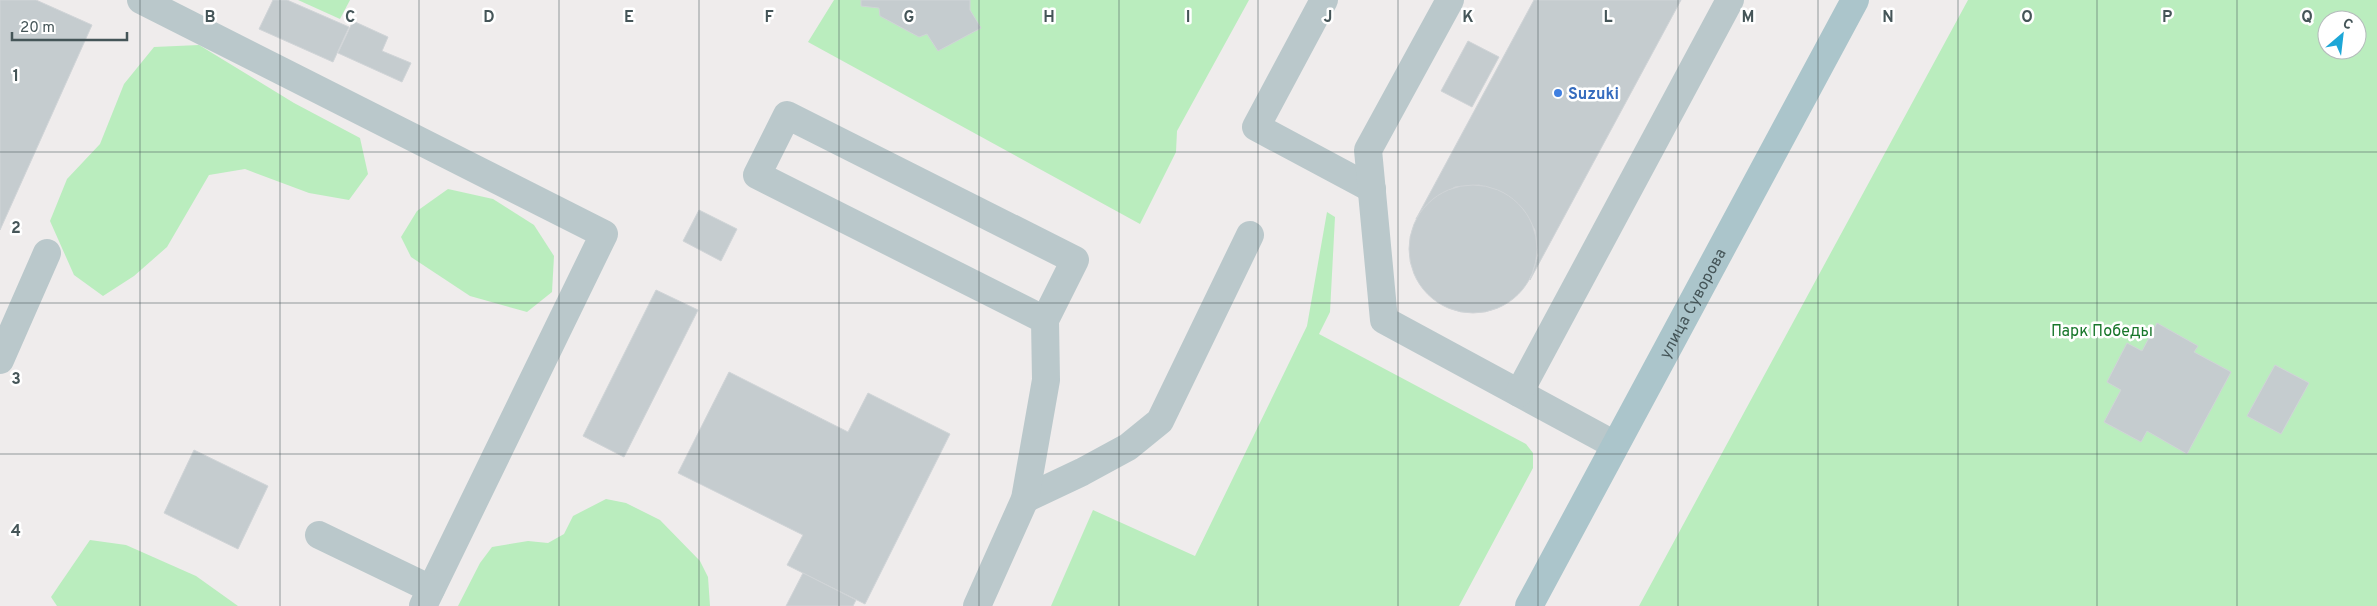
<svg xmlns="http://www.w3.org/2000/svg" width="2377" height="606" viewBox="0 0 2377 606" font-family="Overpass,sans-serif">
<style>
.green{fill:#baedbe;fill-rule:evenodd}
.building{fill:#c5cccf;stroke:#d0d4d7}
.lines{fill:none;stroke-linecap:round;stroke-linejoin:round}
.minor{stroke:#bac8cb;stroke-width:28}
.major{stroke:#abc5cb;stroke-width:28}
.grid{fill:none;stroke:#455558;stroke-width:1;stroke-opacity:0.55}
.shop-dot{fill:#3f7fe0;stroke:#fff;stroke-width:2}
.labels{text-anchor:middle;stroke-width:5;stroke-linejoin:round;paint-order:stroke}
.shop-label{font-size:16px;font-weight:bold;fill:#366cbe;stroke:#fff;text-anchor:start}
.street-label{font-size:16px;fill:#455558;stroke:#fff}
.park-label{font-size:16px;fill:#18772b;stroke:#fff}
.grid-label{font-size:16px;text-anchor:middle;font-weight:bold;fill:#455558;stroke:#fff;stroke-width:5;stroke-linejoin:round;paint-order:stroke}
</style>
<rect width="100%" height="100%" fill="#efecec"/>
<g class="green">
<path d="M298,0H350L340,19Z"/>
<path d="M834,0H1249L1177,131L1176,152L1140,224L808,42Z"/>
<path d="M1968,0H2377V606H1639ZM2327,20H2357V50H2327Z"/>
<path d="M199,45L294,103L360,138L368,174L349,200L309,193L245,169L209,175L167,247L134,276L103,296L74,275L50,221L67,179L100,144L124,84L154,47Z"/>
<path d="M448,189L493,199L534,225L554,256L552,292L527,312L470,296L411,257L401,237L417,211Z"/>
<path d="M1327,212L1335,217L1330,312L1319,334L1526,444L1533,453V468L1459,606H1051L1093,510L1195,556L1307,326Z"/>
<path d="M606,499L626,503L660,520L700,561L708,577L710,606H458L480,563L492,547L528,541L548,543L564,534L573,516Z"/>
<path d="M90,540L126,545L196,576L238,606H57L51,597Z"/>
</g>
<g class="building">
<path d="M0,0H36L92,25L0,230Z"/>
<path d="M273,0H287L349,27L333,62L259,29Z"/>
<path d="M861,0H970V10L981,28L938,51L927,34L919,37L880,16L879,8L861,6Z"/>
<path d="M1534,0H1681L1530,280L1538,256L1535,230L1523,209L1504,193L1479,185L1455,187L1432,200L1416,219Z"/>
<path d="M353,21L388,37L382,51L411,63L402,82L338,53Z"/>
<path d="M1468,41L1499,57L1472,107L1441,91Z"/>
<circle cx="1473" cy="249" r="64"/>
<path d="M699,210L737,229L721,261L683,241Z"/>
<path d="M656,290L698,310L624,457L583,436Z"/>
<path d="M2157,323L2198,346L2194,352L2231,372L2187,454L2147,431L2141,442L2104,422L2121,390L2107,382L2127,343L2142,351Z"/>
<path d="M2275,365L2309,383L2281,434L2247,416Z"/>
<path d="M729,372L848,432L868,393L950,434L865,604L787,565L803,535L678,473Z"/>
<path d="M194,450L268,486L238,549L164,513Z"/>
<path d="M803,573L856,600L853,606H786Z"/>
</g>
<g class="lines">
<g class="minor">
<path d="M141,0L604,234L423,606"/>
<path d="M1324,0L1256,127L1372,189"/>
<path d="M1450,0L1368,150L1384,320L1615,445"/>
<path d="M0,360L47,253"/>
<path d="M1519,393L1730,0"/>
<path d="M1025,499L1082,472L1128,447L1160,421L1250,235"/>
<path d="M319,535L431,589"/>
<path d="M977,606L1025,499L1046,380L1045,320L1075,260L787,115L757,175L1045,320"/>
</g>
<path class="major" id="s1" d="M1529,606L1855,0"/>
</g>
<path class="grid" d="M140,0V606M280,0V606M419,0V606M559,0V606M699,0V606M839,0V606M979,0V606M1119,0V606M1258,0V606M1398,0V606M1538,0V606M1678,0V606M1818,0V606M1958,0V606M2097,0V606M2237,0V606M0,152H2377M0,303H2377M0,454H2377"/>
<circle class="shop-dot" cx="1558" cy="93" r="5"/>
<g class="labels">
<g class="shop-label">
<text x="1568" y="99">Suzuki</text>
</g>
<g class="street-label">
<text dy="6" stroke="none"><textPath href="#s1" startOffset="344">улица Суворова</textPath></text>
</g>
<g class="park-label">
<text x="2102" y="336">Парк Победы</text>
</g>
</g>
<g class="grid-label">
<text x="210" y="22">B</text>
<text x="350" y="22">C</text>
<text x="489" y="22">D</text>
<text x="629" y="22">E</text>
<text x="769" y="22">F</text>
<text x="909" y="22">G</text>
<text x="1049" y="22">H</text>
<text x="1188" y="22">I</text>
<text x="1328" y="22">J</text>
<text x="1468" y="22">K</text>
<text x="1608" y="22">L</text>
<text x="1748" y="22">M</text>
<text x="1888" y="22">N</text>
<text x="2027" y="22">O</text>
<text x="2167" y="22">P</text>
<text x="2307" y="22">Q</text>
<text x="16" y="81">1</text>
<text x="16" y="233">2</text>
<text x="16" y="384">3</text>
<text x="16" y="536">4</text>
</g>
<g transform="translate(2342 35) rotate(28)"><circle r="24" fill="#ffffff" stroke="#b5bbbc"/>
<path d="M0-4L9 19L0 12L-9 19Z" fill="#1da7d7"/>
<text y="-8" font-size="14" font-weight="bold" text-anchor="middle" fill="#455558">С</text>
</g>
<path d="M12 32v8h115v-8" fill="none" stroke="#455558" stroke-width="2.5"/>
<text x="20" y="32" font-size="15" fill="#455558" stroke="#ffffff" stroke-width="4" paint-order="stroke">20 m</text>
</svg>
